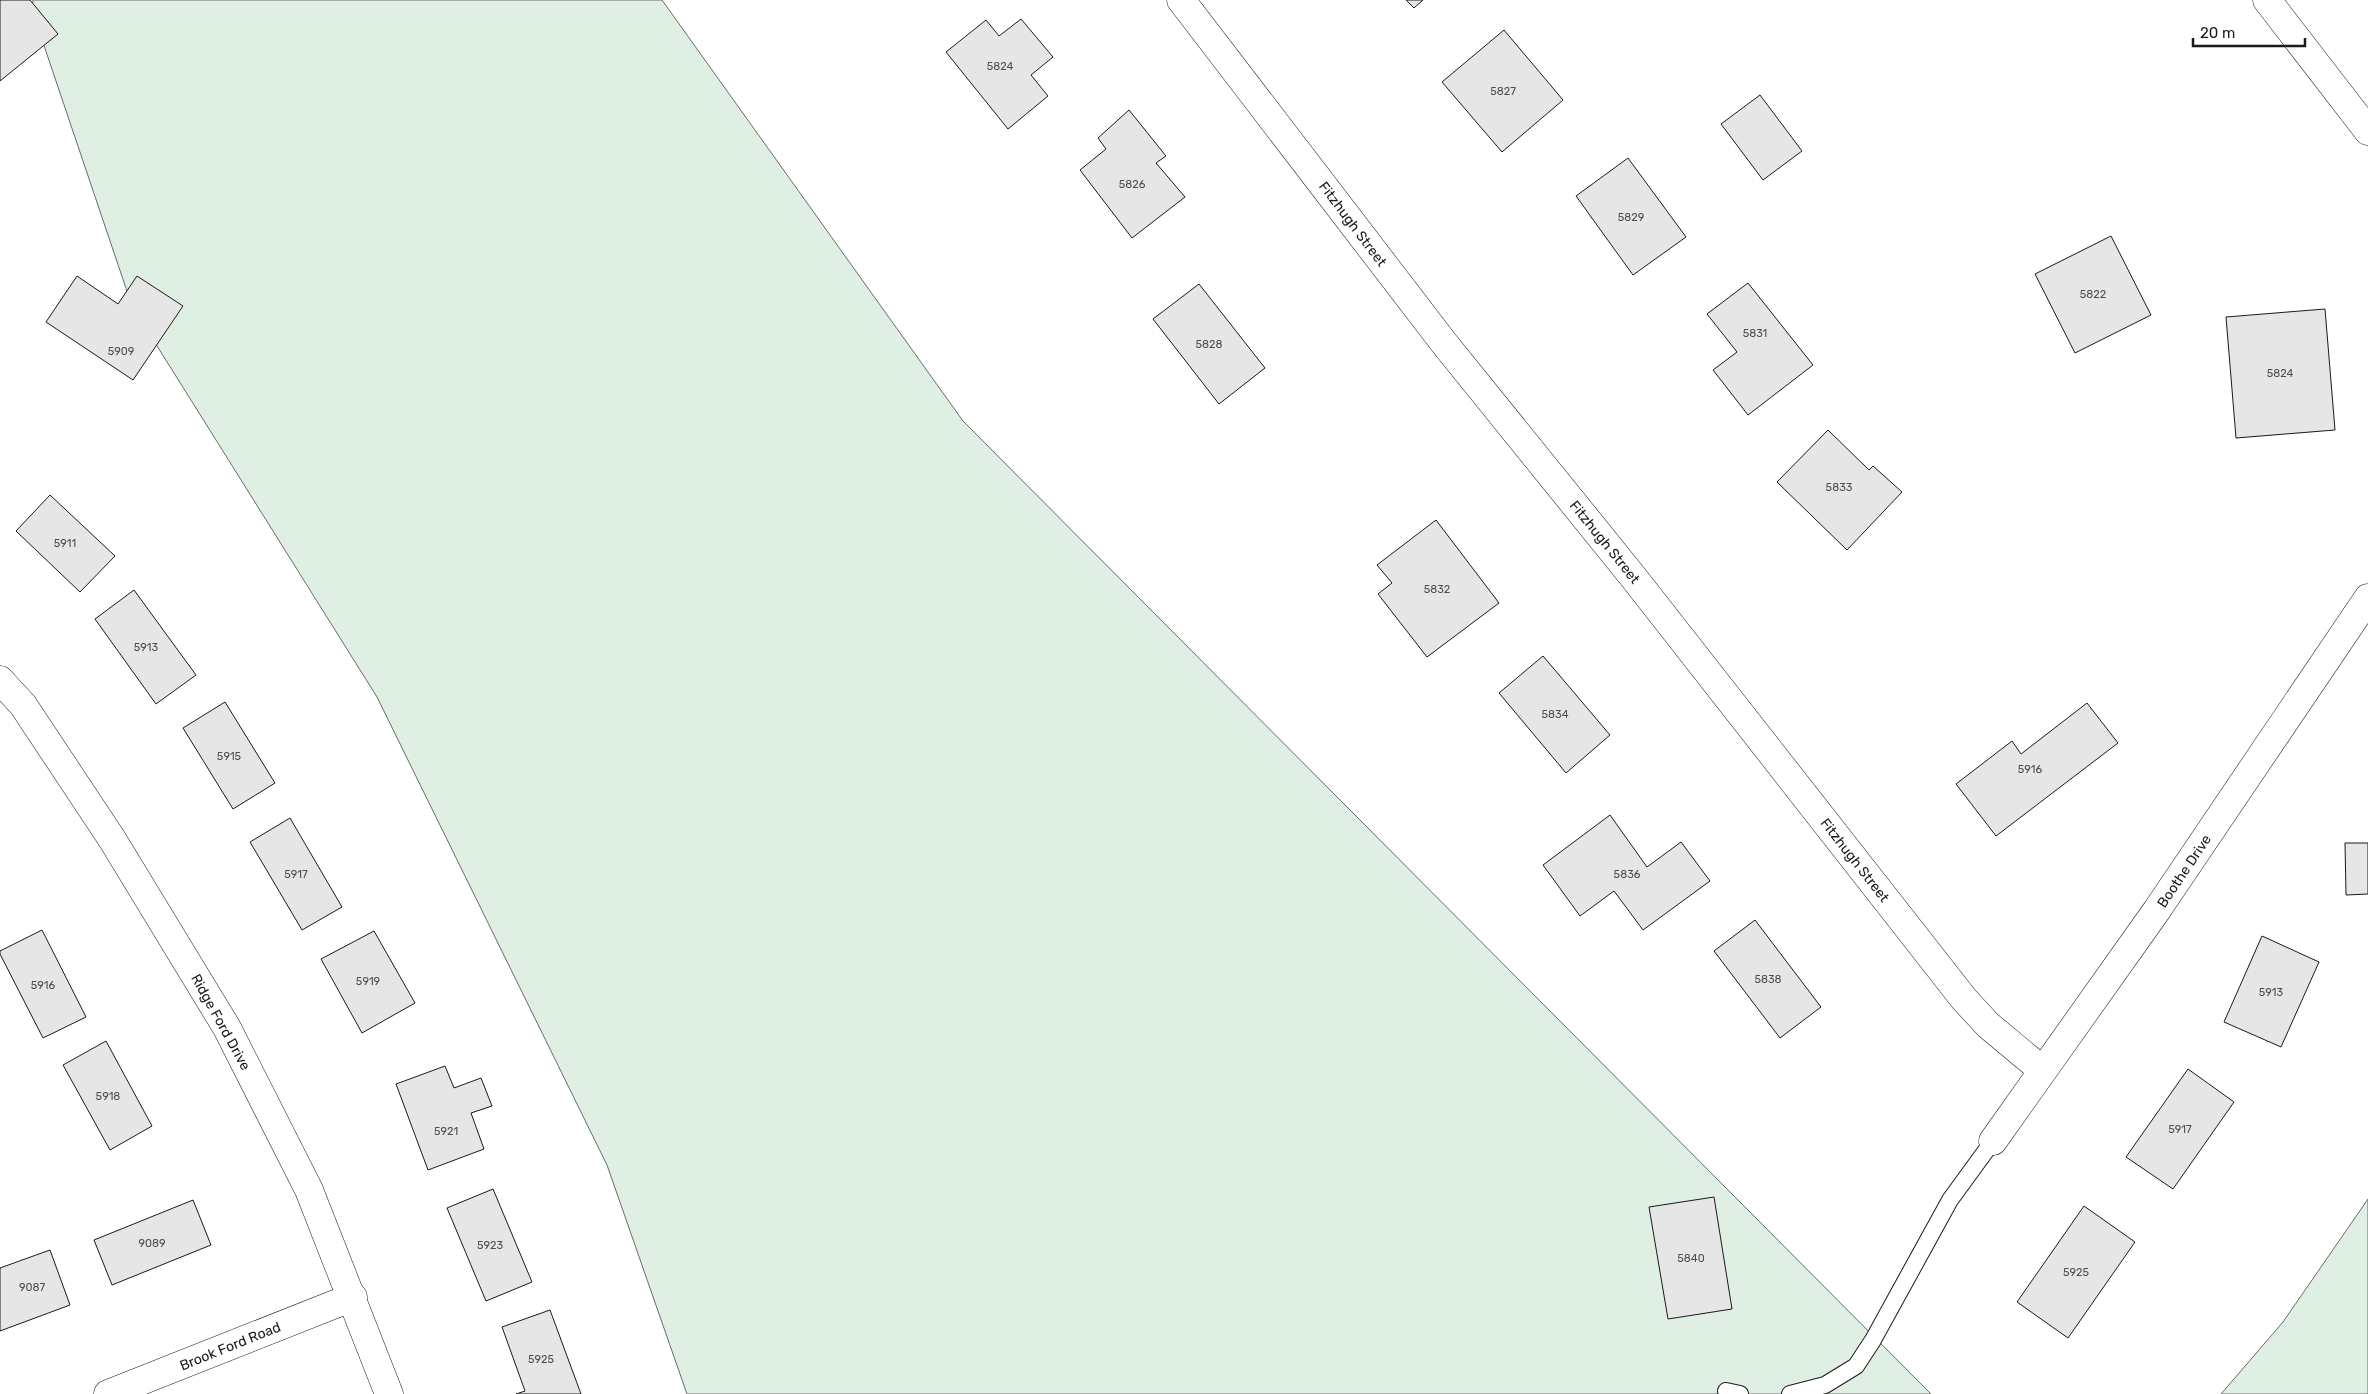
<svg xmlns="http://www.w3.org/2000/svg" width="2368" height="1394" viewBox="0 0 2368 1394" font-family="Rubik,sans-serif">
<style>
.green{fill:#e0efe3;stroke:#6a6a6a}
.building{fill:#e6e6e6;stroke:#1a1a1a}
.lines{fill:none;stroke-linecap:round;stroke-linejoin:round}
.service-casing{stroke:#1a1a1a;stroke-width:18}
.minor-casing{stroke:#1a1a1a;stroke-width:29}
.service{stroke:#fff;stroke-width:16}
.minor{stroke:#fff;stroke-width:28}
.labels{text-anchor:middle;stroke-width:4;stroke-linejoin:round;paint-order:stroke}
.number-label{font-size:11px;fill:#4d4d4d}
.street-label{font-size:14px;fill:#1a1a1a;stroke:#fff}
</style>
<rect width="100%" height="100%" fill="#fff"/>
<g class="green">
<path d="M33,0H662L963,421L1931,1394H687L607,1165L377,697L132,306L32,10Z"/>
<path d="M2368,1199V1394H2221L2283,1322Z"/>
</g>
<g class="building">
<path d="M0,0H30L58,34L0,81Z"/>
<path d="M1406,0H1423L1414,8Z"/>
<path d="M1021,19L1053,57L1031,75L1048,96L1008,129L946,52L986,20L999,36Z"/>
<path d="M1504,30L1563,100L1502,152L1442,82Z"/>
<path d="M1760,95L1802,151L1763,180L1721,124Z"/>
<path d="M1129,110L1166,156L1156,163L1185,197L1132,238L1080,170L1106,149L1098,138Z"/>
<path d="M1628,158L1686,237L1633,275L1576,196Z"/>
<path d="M2111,236L2151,315L2075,353L2035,274Z"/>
<path d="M77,276L118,304L137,276L183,306L133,380L46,322Z"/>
<path d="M1748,283L1813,365L1748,415L1713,370L1737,352L1707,314Z"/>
<path d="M1199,284L1265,368L1219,404L1153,319Z"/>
<path d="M2325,309L2335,430L2236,438L2226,317Z"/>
<path d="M1828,430L1869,470L1873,466L1902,492L1847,550L1777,482Z"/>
<path d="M50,495L115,556L80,592L16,531Z"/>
<path d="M1436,520L1499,603L1427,657L1378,594L1392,583L1377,565Z"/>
<path d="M134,590L196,675L156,704L95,619Z"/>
<path d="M1543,656L1610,735L1566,773L1499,693Z"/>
<path d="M225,702L275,783L233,809L183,728Z"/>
<path d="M2087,703L2118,743L1996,836L1956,784L2012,741L2021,754Z"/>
<path d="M1610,815L1647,867L1681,842L1710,881L1643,930L1614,891L1580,916L1543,865Z"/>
<path d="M290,818L342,907L302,930L250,842Z"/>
<path d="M2345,843H2368V894L2346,895Z"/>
<path d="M1755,920L1821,1007L1780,1038L1714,951Z"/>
<path d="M42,930L86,1017L43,1038L0,954V951Z"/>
<path d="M374,931L415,1003L362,1033L321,959Z"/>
<path d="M2262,936L2319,962L2281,1047L2224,1022Z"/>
<path d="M106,1041L152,1126L110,1150L63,1065Z"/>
<path d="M445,1066L454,1088L481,1078L492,1106L471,1113L484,1149L428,1170L396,1084Z"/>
<path d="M2188,1069L2234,1102L2173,1189L2126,1157Z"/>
<path d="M493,1189L532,1282L486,1301L447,1208Z"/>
<path d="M1714,1197L1732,1309L1668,1319L1649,1207Z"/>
<path d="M193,1200L211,1245L112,1285L94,1240Z"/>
<path d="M2084,1206L2135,1242L2068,1338L2017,1302Z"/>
<path d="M50,1250L70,1305L0,1331V1268Z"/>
<path d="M550,1310L581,1394H516L525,1391L502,1327Z"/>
</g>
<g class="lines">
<defs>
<g id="service">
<path d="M1726,1391L1740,1394"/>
<path d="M1790,1394L1825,1385L1856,1366L1873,1340L1950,1200L1993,1141"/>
</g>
<g id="minor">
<path d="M1181,0L1444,343L1634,578L1964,999L1988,1025L2042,1070"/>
<path d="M2267,0L2368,131"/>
<path d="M0,680L23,705L112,839L227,1028L309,1190L389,1394"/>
<path d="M1993,1141L2157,910L2368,598"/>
<path d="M108,1394L353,1297"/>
</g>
</defs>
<use href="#service" class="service-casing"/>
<use href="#minor" class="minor-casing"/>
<use href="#service" class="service"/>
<use href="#minor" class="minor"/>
</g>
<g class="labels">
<g class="number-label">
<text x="1000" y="70">5824</text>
<text x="1503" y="95">5827</text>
<text x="1132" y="188">5826</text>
<text x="1631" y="221">5829</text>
<text x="2093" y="298">5822</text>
<text x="1755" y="337">5831</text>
<text x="1209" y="348">5828</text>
<text x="121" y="355">5909</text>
<text x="2280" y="377">5824</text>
<text x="1839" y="491">5833</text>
<text x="65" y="547">5911</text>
<text x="1437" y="593">5832</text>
<text x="146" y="651">5913</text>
<text x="1555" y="718">5834</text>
<text x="229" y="760">5915</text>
<text x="2030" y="773">5916</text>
<text x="296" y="878">5917</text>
<text x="1627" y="878">5836</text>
<text x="1768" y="983">5838</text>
<text x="368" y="985">5919</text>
<text x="43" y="989">5916</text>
<text x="2271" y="996">5913</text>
<text x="108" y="1100">5918</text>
<text x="2180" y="1133">5917</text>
<text x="446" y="1135">5921</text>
<text x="152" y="1247">9089</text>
<text x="490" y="1249">5923</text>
<text x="1691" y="1262">5840</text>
<text x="2076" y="1276">5925</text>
<text x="32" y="1291">9087</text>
<text x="541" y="1363">5925</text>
</g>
<g class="street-label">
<text transform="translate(1353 224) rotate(53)" y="5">Fitzhugh Street</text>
<text transform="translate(1605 542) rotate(51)" y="5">Fitzhugh Street</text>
<text transform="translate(1855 860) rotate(52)" y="5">Fitzhugh Street</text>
<text transform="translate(2184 871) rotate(-56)" y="5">Boothe Drive</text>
<text transform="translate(221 1022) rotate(61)" y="5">Ridge Ford Drive</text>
<text transform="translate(230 1346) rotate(-22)" y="5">Brook Ford Road</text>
</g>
</g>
<path d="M2193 38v8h112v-8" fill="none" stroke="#1a1a1a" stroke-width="2.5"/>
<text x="2200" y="38" font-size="15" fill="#1a1a1a" stroke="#ffffff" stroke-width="4" paint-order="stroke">20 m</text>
</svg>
